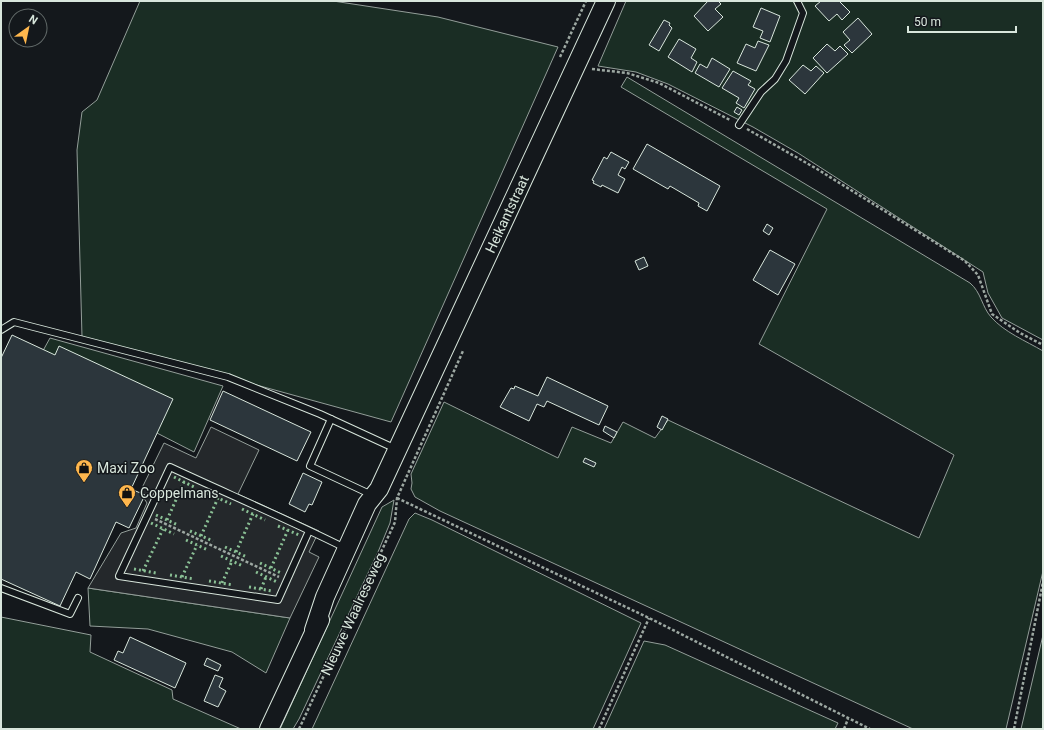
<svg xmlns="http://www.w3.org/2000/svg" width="1044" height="730" viewBox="0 0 1044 730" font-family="Roboto,sans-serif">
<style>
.green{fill:#1a2d24;stroke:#939e99}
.parking{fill:#24282b;stroke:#939e99}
.building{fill:#2c363c;stroke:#d8e6dc}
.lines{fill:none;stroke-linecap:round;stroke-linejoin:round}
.lane-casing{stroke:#d8e6dc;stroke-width:8}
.secondary-casing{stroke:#d8e6dc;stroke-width:20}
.path{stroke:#9da8a2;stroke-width:2.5;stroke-dasharray:3 2;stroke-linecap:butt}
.lane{stroke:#14181c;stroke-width:6}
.secondary{stroke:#14181c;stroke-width:18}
.hedge{stroke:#8ac095;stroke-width:3;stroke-dasharray:2 3;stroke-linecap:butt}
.labels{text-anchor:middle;stroke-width:3;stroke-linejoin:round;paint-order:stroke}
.street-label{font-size:14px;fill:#d8e6dc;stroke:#14181c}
.poi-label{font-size:14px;fill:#d8e6dc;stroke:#14181c;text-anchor:start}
</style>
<rect width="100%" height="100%" fill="#14181c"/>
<g class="green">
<path d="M140,1H333L438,17L558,47L391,422L82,337L77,150L82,112L97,100Z"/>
<path d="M626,1H1043V340L1002,318L988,293L983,272L798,153L753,127L668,84L636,72L598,66Z"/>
<path d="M627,77L970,283C981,292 982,307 991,317C1004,332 1026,341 1043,351V571L1006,729H913L440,511L415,497L411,489L412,483L411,474L444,402L558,458L572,427L611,443L623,422L655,438L668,420L919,538L954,455L759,344L827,209L621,87Z"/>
<path d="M50,338L223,386L194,452L153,431L13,405Z"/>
<path d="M394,500L390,523L378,552L299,719L293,729H280L382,507Z"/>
<path d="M415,513L432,520L641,623L593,729H312L409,519Z"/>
<path d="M88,588L290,618L266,673L232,652L148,629L90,626Z"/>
<path d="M1,617L91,635L90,652L172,690L173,699L241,729H1Z"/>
<path d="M1043,635V729H1021Z"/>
<path d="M644,641L665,645L838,723L835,729H604Z"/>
</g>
<path class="parking" d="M211,427L259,450L238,494L319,531L309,552L319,557L290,618L88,588L121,533L136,528L147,503L140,492L164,443L196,458Z"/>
<g class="building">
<path d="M718,1L721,4L715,9L723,17L708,31L694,16L708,1Z"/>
<path d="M821,1H839L850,12L842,20L837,14L829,21L815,6Z"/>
<path d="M761,8L780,16L770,42L760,38L763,31L753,27Z"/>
<path d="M858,18L872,34L852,53L844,45L850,40L843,32Z"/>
<path d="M664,20L670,23L669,25L672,28L659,51L649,45Z"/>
<path d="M679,39L696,49L691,58L697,62L692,72L668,57Z"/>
<path d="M758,41L769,45L756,71L737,63L746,44L755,48Z"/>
<path d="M827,44L835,51L840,46L848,54L827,73L813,58Z"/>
<path d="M712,58L730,69L719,87L695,73L700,64L707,68Z"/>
<path d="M803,65L811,71L816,66L824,73L805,94L789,80Z"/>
<path d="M733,71L751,81L748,85L755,89L744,108L736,103L739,98L722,88Z"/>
<path d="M737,107L742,110L739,115L734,112Z"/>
<path d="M647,144L720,186L707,211L698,206L699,203L670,186L668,189L633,169Z"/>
<path d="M611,152L629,162L625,169L622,167L618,175L625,179L618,193L602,185L601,187L593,183L594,181L592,180L604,157L607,159Z"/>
<path d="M767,224L773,228L769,235L763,231Z"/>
<path d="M770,250L795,264L778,295L753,280Z"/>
<path d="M644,257L648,266L639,270L635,261Z"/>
<path d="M12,335L55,355L59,346L173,399L131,489L145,495L129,528L116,522L90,579L76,572L60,606L1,579V358Z"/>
<path d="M547,377L608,406L599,425L547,401L544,407L537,404L529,421L500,407L511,388L514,389L515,386L538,396Z"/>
<path d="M223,391L311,432L297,461L210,420Z"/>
<path d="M662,416L668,419L662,430L657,427Z"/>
<path d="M605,426L617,432L614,438L603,431Z"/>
<path d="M585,458L596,463L594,467L583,462Z"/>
<path d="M303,473L322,482L312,505L309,504L305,512L289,504Z"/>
<path d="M130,637L186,663L175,688L114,660L118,651L123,653Z"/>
<path d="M207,658L221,665L218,671L204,665Z"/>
<path d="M215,675L223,678L219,687L226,691L218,707L204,701Z"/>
</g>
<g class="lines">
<defs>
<g id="lane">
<path d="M739,125L761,92L775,79L786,61L803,13L797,1"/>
<path d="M1,330L14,322L228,377L320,414L396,449"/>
<path d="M331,419L310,466L372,495"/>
<path d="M309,531L278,600L119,576L170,467C228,494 287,519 345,548"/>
<path d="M1,588L70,614L78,598"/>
</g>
<g id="secondary">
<path d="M314,630L325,597L367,504L379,489L606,1"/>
<path d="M269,729L320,620"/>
</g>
</defs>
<use href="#lane" class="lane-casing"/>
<use href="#secondary" class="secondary-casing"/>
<g class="path">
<path d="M560,57L586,1"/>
<path d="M592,69L627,73L659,83L730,120"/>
<path d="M747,129L817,169L965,261L978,275L992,314L1020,333L1043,345"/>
<path d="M397,498L649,618L870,729"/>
<path d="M155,519L279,577"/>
<path d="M299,729L395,522L397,498L463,351"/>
<path d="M599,729L649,618"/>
<path d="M844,729L848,719"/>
<path d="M1014,729L1043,582"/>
</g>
<use href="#lane" class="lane"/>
<use href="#secondary" class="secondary"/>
<g class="hedge">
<path d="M174,477L196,488"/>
<path d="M207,493L231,504"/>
<path d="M242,509L265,520"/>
<path d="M156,515L178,525"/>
<path d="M167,520L184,482"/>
<path d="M151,523L174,534"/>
<path d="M278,526L299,535"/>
<path d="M190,531L213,541"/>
<path d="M201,536L218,498"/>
<path d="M186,540L208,550"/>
<path d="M225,547L247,557"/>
<path d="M236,552L253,514"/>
<path d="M221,556L243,566"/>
<path d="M260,563L281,573"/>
<path d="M271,568L288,530"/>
<path d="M134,569L156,573"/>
<path d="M143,571L163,529"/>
<path d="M256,572L277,582"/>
<path d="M170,575L194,579"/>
<path d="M182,577L197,545"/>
<path d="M209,581L233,585"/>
<path d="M222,583L232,561"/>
<path d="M249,587L272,591"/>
<path d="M261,589L266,577"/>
</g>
</g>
<defs>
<symbol id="shop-pin" viewBox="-11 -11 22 30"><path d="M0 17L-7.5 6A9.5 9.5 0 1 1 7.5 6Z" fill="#ffb74d" stroke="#14181c"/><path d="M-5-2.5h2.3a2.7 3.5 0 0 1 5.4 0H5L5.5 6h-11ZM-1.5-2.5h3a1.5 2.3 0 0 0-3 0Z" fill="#111"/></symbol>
</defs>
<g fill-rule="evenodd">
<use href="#shop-pin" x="74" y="458" width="20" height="27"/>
<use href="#shop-pin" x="117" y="483" width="20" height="27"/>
</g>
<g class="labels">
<g class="street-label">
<text transform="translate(507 214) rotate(-65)" y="5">Heikantstraat</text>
<text transform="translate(353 614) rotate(-65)" y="5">Nieuwe Waalreseweg</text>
</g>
<g class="poi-label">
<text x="97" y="473">Maxi Zoo</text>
<text x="140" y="498">Coppelmans</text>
</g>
</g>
<rect width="1044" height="730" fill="none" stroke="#d8e6dc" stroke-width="4"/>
<g transform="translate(28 28) rotate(33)"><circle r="19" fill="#14181c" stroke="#626a69"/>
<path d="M0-3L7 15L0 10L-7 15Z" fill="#ffb74d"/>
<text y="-6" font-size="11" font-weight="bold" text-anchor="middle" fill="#d8e6dc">N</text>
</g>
<path d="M908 26v6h108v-6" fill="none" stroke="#d8e6dc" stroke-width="2"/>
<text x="914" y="26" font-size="12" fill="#d8e6dc" stroke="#14181c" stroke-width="3" paint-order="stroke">50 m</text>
</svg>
